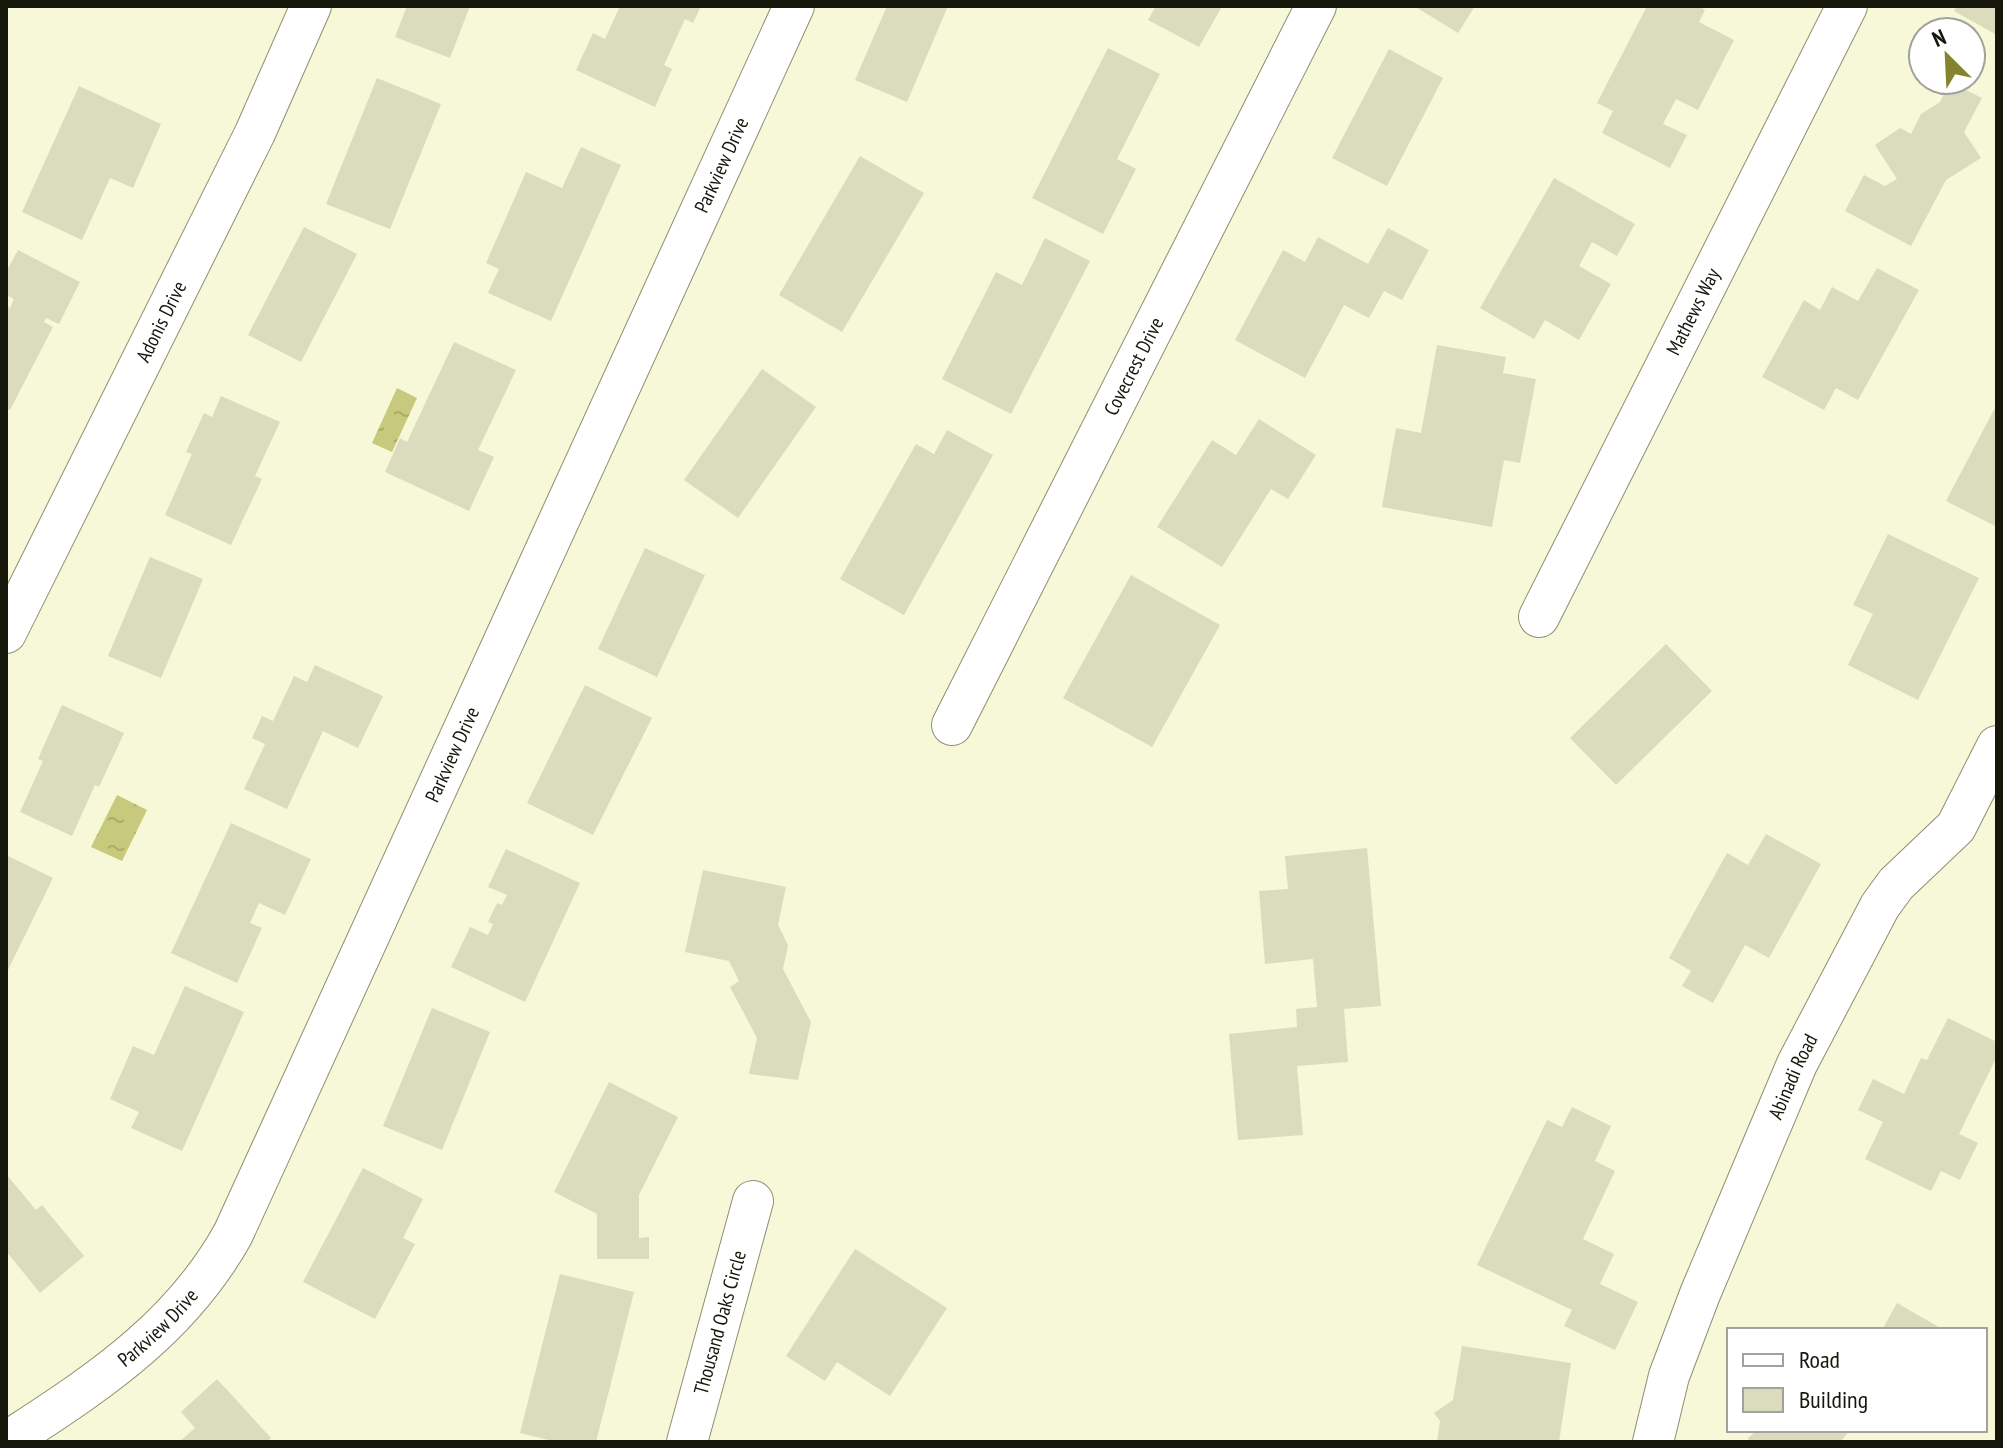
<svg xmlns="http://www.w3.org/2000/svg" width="2003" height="1448" viewBox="0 0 2003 1448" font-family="'PT Sans Narrow',sans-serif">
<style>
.water{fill:url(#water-ripples)}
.building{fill:#dbdcbd}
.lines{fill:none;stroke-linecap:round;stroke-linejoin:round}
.street-casing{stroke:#8d8f71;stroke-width:42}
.street{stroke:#fff;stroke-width:40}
.labels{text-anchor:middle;stroke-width:6;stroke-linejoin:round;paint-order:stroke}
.street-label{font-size:20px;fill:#16170b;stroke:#fff}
</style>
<defs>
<pattern id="water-ripples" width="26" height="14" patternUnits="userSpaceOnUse" patternTransform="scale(2)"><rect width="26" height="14" fill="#c7c97c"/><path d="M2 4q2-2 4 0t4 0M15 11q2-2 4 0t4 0" fill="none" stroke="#aaac6a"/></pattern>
</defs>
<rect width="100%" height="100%" fill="#f6f8d7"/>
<g class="water">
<path d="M397,388L417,398L392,452L372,443Z"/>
<path d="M117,795L147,810L122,861L91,847Z"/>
</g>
<g class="building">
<path d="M407,6H470L450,58L395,37Z"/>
<path d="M620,6H701L693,23L685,19L664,65L672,69L655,107L576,70L593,33L605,39Z"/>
<path d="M887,6H948L907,102L855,80Z"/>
<path d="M1156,6H1218L1221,8L1199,47L1148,20Z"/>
<path d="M1414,6H1475L1458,33Z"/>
<path d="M1647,6H1698L1705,10L1699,22L1734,40L1698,110L1676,99L1663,124L1687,135L1670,168L1602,133L1613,111L1597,103Z"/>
<path d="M1957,6H1997V35L1954,11Z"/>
<path d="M1108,48L1160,74L1117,159L1136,169L1103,234L1032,198Z"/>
<path d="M1389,49L1443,78L1387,186L1332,158Z"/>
<path d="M377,78L441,104L390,229L326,204Z"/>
<path d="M1950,82L1982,98L1964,132L1981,158L1946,180L1911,246L1845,211L1864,175L1885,186L1897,179L1875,145L1900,128L1911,134L1921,114L1940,102Z"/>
<path d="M79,86L161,124L133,188L110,178L82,240L22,212Z"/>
<path d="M581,147L621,165L551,321L488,293L499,269L486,263L526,172L562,188Z"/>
<path d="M860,156L924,193L842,332L779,295Z"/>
<path d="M1554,178L1635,224L1617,256L1592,242L1579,266L1611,284L1579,340L1545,320L1534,339L1480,308Z"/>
<path d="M304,227L357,254L301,362L248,335Z"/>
<path d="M1388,228L1429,250L1402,300L1384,291L1369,318L1344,305L1305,378L1235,340L1283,250L1305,262L1318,237L1368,264Z"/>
<path d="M1045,238L1090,261L1011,414L942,379L996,272L1022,285Z"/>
<path d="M18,250L80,282L59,324L46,318L44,322L53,327L10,410L6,408V305L10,308L14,299L6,295V272Z"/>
<path d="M1877,268L1919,290L1858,400L1836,388L1824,410L1762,377L1804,300L1820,310L1832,287L1858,301Z"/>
<path d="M454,342L516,370L478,450L494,457L469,511L385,472L400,438L407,442Z"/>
<path d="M1437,345L1506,357L1503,373L1536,379L1520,463L1504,460L1492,527L1382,507L1396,428L1421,433Z"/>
<path d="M762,369L816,407L738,518L684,480Z"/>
<path d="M221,396L280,422L255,476L262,479L231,545L165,515L192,454L186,452L204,413L212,417Z"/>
<path d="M1997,404V527L1946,501Z"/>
<path d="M1259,419L1316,455L1288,499L1271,489L1222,567L1157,527L1212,440L1236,455Z"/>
<path d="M947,430L993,455L904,615L840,579L916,444L934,454Z"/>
<path d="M1888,534L1979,578L1918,700L1848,665L1873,614L1853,605Z"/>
<path d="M645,548L705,575L657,677L598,649Z"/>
<path d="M150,557L203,579L161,678L108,656Z"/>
<path d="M1131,575L1220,625L1152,747L1063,698Z"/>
<path d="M1666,644L1712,691L1616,785L1570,738Z"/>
<path d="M315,665L383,696L358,748L323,731L287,809L244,789L265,744L252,738L262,716L273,721L294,676L307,682Z"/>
<path d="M585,685L652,718L593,835L527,803Z"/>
<path d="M62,705L124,733L99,787L95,785L72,836L20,812L43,761L38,759Z"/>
<path d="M231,823L311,859L285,915L259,903L250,923L262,928L237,983L171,953Z"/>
<path d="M1766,834L1821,864L1769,958L1745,945L1713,1003L1682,986L1691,971L1669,958L1727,853L1748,865Z"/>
<path d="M1367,848L1381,1006L1344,1009L1348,1062L1297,1066L1303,1135L1238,1140L1229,1034L1297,1027L1296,1009L1317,1007L1313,959L1265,964L1259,891L1288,889L1285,856Z"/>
<path d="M506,849L580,883L525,1002L451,967L470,927L488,935L493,924L488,922L497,903L502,905L507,895L488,887Z"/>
<path d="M6,855L53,878L6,974Z"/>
<path d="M703,870L786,887L778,925L788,945L783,969L811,1022L798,1080L749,1074L757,1038L730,987L739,981L729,961L685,952Z"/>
<path d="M185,986L244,1012L182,1151L131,1128L139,1112L110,1099L133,1046L154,1055Z"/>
<path d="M432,1008L490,1032L442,1150L383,1126Z"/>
<path d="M1948,1018L1997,1042V1056L1959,1134L1978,1143L1960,1180L1941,1171L1931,1191L1865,1159L1883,1122L1858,1110L1873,1079L1904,1094L1921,1058L1927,1060Z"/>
<path d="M609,1082L678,1117L639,1195V1238L649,1237V1259H597V1214L554,1192Z"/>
<path d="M1572,1107L1611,1126L1595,1161L1615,1171L1583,1239L1614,1254L1600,1284L1638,1302L1615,1350L1564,1326L1572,1310L1477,1265L1547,1120L1562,1127Z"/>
<path d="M363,1168L423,1199L403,1238L415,1244L375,1319L303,1282Z"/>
<path d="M6,1174L36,1210L42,1205L84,1256L40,1293L6,1251Z"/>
<path d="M855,1249L947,1308L890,1396L837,1362L825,1381L786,1356Z"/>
<path d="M560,1274L634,1292L596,1442H557L520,1433Z"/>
<path d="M1897,1303L1944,1330H1882Z"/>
<path d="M1462,1346L1571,1363L1559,1442H1437L1440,1421L1434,1413L1453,1400Z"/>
<path d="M217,1379L271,1438L267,1442H179L195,1428L181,1412Z"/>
<path d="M1757,1430H1850L1840,1442H1749L1748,1438Z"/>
</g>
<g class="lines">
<defs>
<g id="street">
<path id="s1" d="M1539,617L1847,6"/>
<path id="s2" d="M6,633L255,133L311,6"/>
<path id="s3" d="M952,725L1316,6"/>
<path id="s4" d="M20,1433C105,1378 183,1324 233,1234L794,6"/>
<path id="s5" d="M687,1442L753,1201"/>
<path id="s6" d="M1653,1442L1669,1376L1700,1294L1797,1064L1880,906L1896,884L1956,827L1997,746"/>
</g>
</defs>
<use href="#street" class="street-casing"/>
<use href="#street" class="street"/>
</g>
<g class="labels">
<g class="street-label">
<text dy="7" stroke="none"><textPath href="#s4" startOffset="1470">Parkview Drive</textPath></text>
<text dy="7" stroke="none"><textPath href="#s1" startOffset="342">Mathews Way</textPath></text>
<text dy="7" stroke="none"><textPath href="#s2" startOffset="348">Adonis Drive</textPath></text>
<text dy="7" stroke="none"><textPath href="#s3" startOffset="402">Covecrest Drive</textPath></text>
<text dy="7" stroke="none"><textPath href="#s4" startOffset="822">Parkview Drive</textPath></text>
<text dy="7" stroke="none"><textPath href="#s6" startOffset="392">Abinadi Road</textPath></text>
<text dy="7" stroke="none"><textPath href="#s5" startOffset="124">Thousand Oaks Circle</textPath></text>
<text dy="7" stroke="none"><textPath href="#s4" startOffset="174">Parkview Drive</textPath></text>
</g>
</g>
<rect width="2003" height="1448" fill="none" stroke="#16170b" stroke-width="16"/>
<rect x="1727" y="1328" width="260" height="104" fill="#ffffff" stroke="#a2a29d" stroke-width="2"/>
<rect x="1743" y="1354" width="40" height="12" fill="#ffffff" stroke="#a2a29d" stroke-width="2"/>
<text x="1799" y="1368" font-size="24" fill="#16170b">Road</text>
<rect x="1743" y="1388" width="40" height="24" fill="#dbdcbd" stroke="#a2a29d" stroke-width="2"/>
<text x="1799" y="1408" font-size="24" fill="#16170b">Building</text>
<g transform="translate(1947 56) rotate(336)"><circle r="38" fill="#ffffff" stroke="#a2a29d" stroke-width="2"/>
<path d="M0-6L14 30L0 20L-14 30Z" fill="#83842d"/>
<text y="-12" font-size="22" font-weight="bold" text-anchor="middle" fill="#16170b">N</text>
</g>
</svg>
